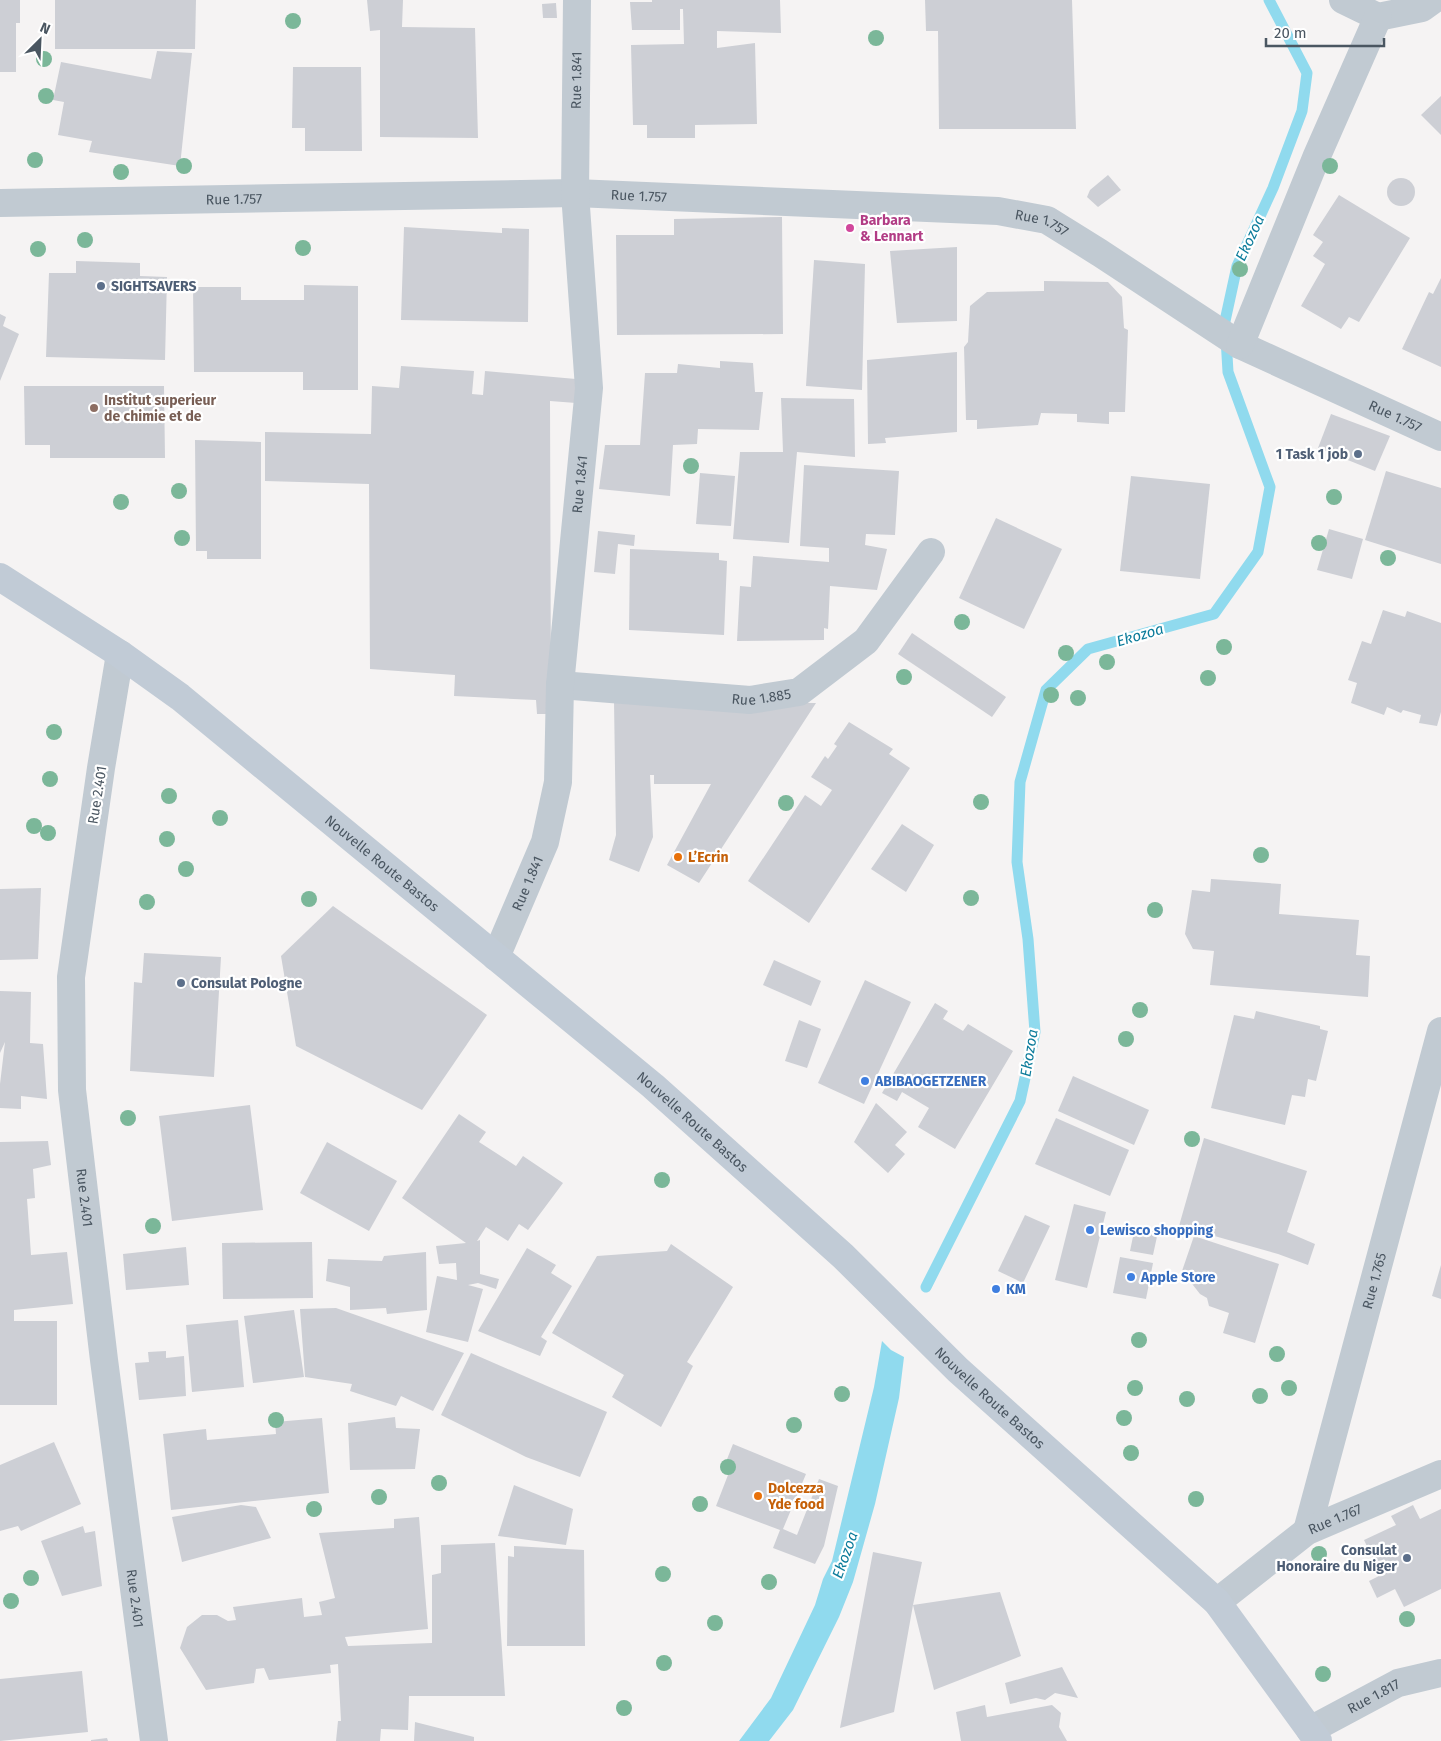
<svg xmlns="http://www.w3.org/2000/svg" width="1441" height="1741" viewBox="0 0 1441 1741" font-family="'Fira Sans',sans-serif">
<style>
.water{fill:#90daee}
.lines{fill:none;stroke-linecap:round;stroke-linejoin:round}
.stream{stroke:#90daee;stroke-width:11}
.building{fill:#cdcfd5}
.minor{stroke:#c1cad2;stroke-width:28}
.secondary{stroke:#c1cbd6;stroke-width:28}
.tree{fill:#7bb799}
.hotel-dot{fill:#d1479c;stroke:#fff;stroke-width:2}
.service-dot{fill:#5c6f8a;stroke:#fff;stroke-width:2}
.education-dot{fill:#8d6e63;stroke:#fff;stroke-width:2}
.food-dot{fill:#e8710a;stroke:#fff;stroke-width:2}
.shop-dot{fill:#3f7fe0;stroke:#fff;stroke-width:2}
.labels{text-anchor:middle;stroke-width:4.5;stroke-linejoin:round;paint-order:stroke}
.street-label{font-size:14px;fill:#4a5661;stroke:#fff}
.hotel-label{font-size:14px;font-weight:bold;fill:#b23c85;stroke:#fff;text-anchor:start}
.service-label{font-size:14px;font-weight:bold;fill:#4e5e75;stroke:#fff;text-anchor:start}
.education-label{font-size:14px;font-weight:bold;fill:#785e54;stroke:#fff;text-anchor:start}
.food-label{font-size:14px;font-weight:bold;fill:#c56008;stroke:#fff;text-anchor:start}
.shop-label{font-size:14px;font-weight:bold;fill:#366cbe;stroke:#fff;text-anchor:start}
.water-label{font-size:15px;font-style:italic;fill:#0c7c9b;stroke:#fff}
</style>
<rect width="100%" height="100%" fill="#f5f3f3"/>
<path class="water" d="M882,1341L891,1350L904,1357L899,1398L875,1504L853,1582L839,1617L793,1710L769,1741H739L771,1698L815,1605L823,1579L832,1561L874,1387Z"/>
<g class="lines">
<path class="stream" d="M926,1287L1020,1101L1035,1032L1028,939L1017,862L1020,782L1046,690L1088,649L1214,614L1258,552L1270,487L1228,372L1225,321L1237,266L1273,188L1302,111L1307,73L1269,0"/>
</g>
<g class="building">
<path d="M0,0H20V23H16V72H0Z"/>
<path d="M55,0H196L195,49H55Z"/>
<path d="M367,0H403L402,27L475,28L478,138L380,137V30L370,31Z"/>
<path d="M652,0H780L781,33L717,31V48L755,43L757,124L695,125V138H647V125H633L631,45L684,44L683,9H680V30H632L630,2H652Z"/>
<path d="M925,0H1072L1076,129H939L938,31H926Z"/>
<path d="M556,3L557,18H543L542,4Z"/>
<path d="M157,51L192,53L180,166L89,152L92,141L58,135L64,102L53,100L61,62L151,79Z"/>
<path d="M293,67H361L362,151H305V128H292Z"/>
<path d="M1441,96V135L1421,115Z"/>
<path d="M1108,175L1121,190L1098,207L1087,197L1090,190Z"/>
<circle cx="1401" cy="192" r="14"/>
<path d="M1339,195L1410,238L1359,322L1349,317L1341,329L1301,306L1325,264L1313,256L1323,242L1313,235Z"/>
<path d="M782,217L783,334L617,335L616,235H674V219Z"/>
<path d="M404,227L502,233V228L529,229L528,322L401,320Z"/>
<path d="M957,247V321L897,323L890,251Z"/>
<path d="M814,260L865,264L862,390L806,386Z"/>
<path d="M76,261L140,263V276L167,277L165,360L46,357L49,273H76Z"/>
<path d="M1441,278V367L1402,349L1429,292L1433,294Z"/>
<path d="M1044,281L1108,282L1122,297L1124,328L1128,330L1125,412H1109V424L1077,422V414L1041,413L1038,425L977,429V420H966L964,347L968,342L970,306L987,292L1044,291Z"/>
<path d="M304,285L358,286V390H303V372H194L193,287H241V300H304Z"/>
<path d="M0,314L6,317L3,326L19,334L0,381Z"/>
<path d="M957,352V432L885,438L886,443L868,444L867,360Z"/>
<path d="M720,361L753,363L755,392H763L759,430L698,429L697,444L673,445L670,496L599,489L605,445H640L645,373H677L678,364L720,368Z"/>
<path d="M401,366L474,371L472,394L483,395L485,371L576,379V403L550,401L551,714H537L536,700L454,696L455,675L370,669L369,484L265,481V432L371,434L372,386L399,388Z"/>
<path d="M24,386H164L165,458H50V445H25Z"/>
<path d="M781,398L854,399L855,457L797,452L789,543L733,539L740,452H783Z"/>
<path d="M1331,414L1390,436L1375,471L1318,448Z"/>
<path d="M195,440L261,442V559H207V551H196Z"/>
<path d="M804,465L899,471L895,535L866,534L865,545L887,549L877,590L830,586L828,629L824,628V640L737,641L740,586L751,587L753,556L829,562V548L800,546Z"/>
<path d="M1386,471L1441,488V564L1365,540Z"/>
<path d="M700,473L735,476L731,526L696,524Z"/>
<path d="M1131,476L1210,484L1200,579L1120,571Z"/>
<path d="M996,518L1062,549L1024,629L959,598Z"/>
<path d="M1329,529L1363,539L1352,579L1317,570Z"/>
<path d="M598,531L635,535L634,546L618,544L615,574L594,572Z"/>
<path d="M630,549L719,553V560L727,561L724,635L629,630Z"/>
<path d="M1383,610L1405,617L1407,611L1441,623V712L1437,726L1419,723L1421,715L1403,710L1401,713L1387,707L1384,715L1351,703L1357,683L1348,680L1362,641L1371,644Z"/>
<path d="M912,633L1006,697L992,717L898,654Z"/>
<path d="M614,701L816,703L699,883L667,865L711,784H654V775H650L653,837L639,872L609,860L616,835Z"/>
<path d="M849,722L893,749L889,754L910,768L809,923L748,881L805,795L821,806L832,790L811,777L825,756L828,759L837,746L834,744Z"/>
<path d="M902,824L934,845L906,892L871,869Z"/>
<path d="M1211,879L1281,884L1279,914L1359,920L1356,955L1370,956L1368,997L1210,985L1214,951L1193,949L1185,934L1192,890L1210,892Z"/>
<path d="M41,888L38,959L0,960V889Z"/>
<path d="M333,906L487,1015L422,1110L296,1046L281,956Z"/>
<path d="M144,953L221,957L214,1077L130,1071L134,982L142,983Z"/>
<path d="M774,960L821,981L811,1006L763,985Z"/>
<path d="M865,980L911,1002L864,1104L818,1083Z"/>
<path d="M0,991L31,992L30,1043L43,1044L47,1099L21,1096V1109L0,1108V1084L5,1042L0,1053Z"/>
<path d="M935,1003L948,1011L943,1019L963,1031L968,1024L1013,1051L955,1149L918,1127L929,1108L902,1092L897,1101L882,1093Z"/>
<path d="M1256,1011L1320,1026V1029L1328,1031L1316,1081L1308,1079L1305,1097L1292,1095L1285,1125L1211,1108L1234,1015L1254,1019Z"/>
<path d="M799,1020L821,1029L807,1068L785,1061Z"/>
<path d="M1073,1076L1149,1110L1134,1145L1058,1111Z"/>
<path d="M876,1103L907,1132L895,1145L905,1154L888,1173L854,1142Z"/>
<path d="M250,1105L263,1210L172,1221L159,1116Z"/>
<path d="M459,1114L486,1132L479,1142L516,1166L523,1156L563,1183L528,1230L519,1224L508,1241L486,1227L477,1241L480,1240V1274L499,1279L496,1289L478,1283L468,1285L483,1289L468,1342L426,1332L437,1276L457,1280L456,1263L439,1264L436,1246L466,1243L402,1198Z"/>
<path d="M1056,1118L1129,1150L1110,1196L1035,1164Z"/>
<path d="M1204,1138L1307,1171L1287,1232L1315,1244L1308,1265L1278,1254L1179,1226Z"/>
<path d="M48,1141L51,1165L33,1169L35,1198L27,1199L31,1255L67,1252L73,1304L14,1310V1321H57V1405H0V1142Z"/>
<path d="M327,1142L397,1181L369,1231L300,1193Z"/>
<path d="M1074,1204L1106,1212L1087,1288L1055,1280Z"/>
<path d="M1025,1215L1050,1226L1023,1283L998,1271Z"/>
<path d="M1135,1227L1158,1232L1153,1255L1130,1251Z"/>
<path d="M1194,1236L1279,1264L1255,1343L1223,1333L1229,1313L1209,1306L1207,1298L1200,1294L1182,1271Z"/>
<path d="M312,1242L313,1298L223,1299L222,1243Z"/>
<path d="M671,1244L733,1287L687,1362L693,1366L661,1427L612,1397L624,1375L552,1333L597,1256L667,1251Z"/>
<path d="M186,1247L189,1285L126,1290L123,1254Z"/>
<path d="M527,1248L556,1265L551,1273L572,1286L541,1337L547,1341L540,1356L478,1331Z"/>
<path d="M426,1252L427,1310L387,1314L386,1308L350,1310V1287L326,1281L328,1259L382,1261L384,1256Z"/>
<path d="M1120,1257L1153,1263L1146,1299L1113,1293Z"/>
<path d="M1441,1265V1299L1432,1296Z"/>
<path d="M336,1308L464,1353L433,1411L401,1396L396,1406L350,1391L352,1384L305,1377L300,1309Z"/>
<path d="M294,1310L304,1377L253,1383L244,1316Z"/>
<path d="M238,1320L244,1387L192,1392L186,1325Z"/>
<path d="M166,1351V1358L184,1356L186,1396L139,1400L135,1363L149,1362L148,1352Z"/>
<path d="M471,1353L607,1412L580,1477L526,1457L441,1415Z"/>
<path d="M395,1417L396,1428L420,1429L415,1469L350,1470L348,1423Z"/>
<path d="M322,1418L329,1493L171,1510L163,1434L206,1429L207,1440L276,1434L275,1422Z"/>
<path d="M54,1442L81,1504L21,1531L18,1526L0,1531V1465Z"/>
<path d="M733,1444L806,1474L783,1529L797,1535L819,1479L838,1486L824,1546L815,1564L773,1548L780,1530L716,1506L728,1475L722,1472Z"/>
<path d="M514,1485L573,1509L566,1545L498,1536Z"/>
<path d="M241,1505L256,1507L271,1538L182,1562L172,1517Z"/>
<path d="M1413,1505L1420,1519L1441,1509V1589L1404,1607L1395,1589L1377,1598L1369,1581L1381,1575L1364,1540L1396,1525L1391,1516Z"/>
<path d="M419,1517L428,1629L345,1637L348,1646L432,1643V1575L441,1573V1545L495,1543L505,1696H409L408,1730L381,1729L380,1741H336L338,1721H341L338,1664L330,1665L331,1673L269,1680L264,1668L256,1669L254,1683L206,1690L180,1648L187,1627L202,1615H217L228,1621L236,1620L233,1607L302,1598L304,1617L322,1615L319,1602L335,1598L319,1533L394,1528V1519Z"/>
<path d="M83,1526L85,1533L95,1531L102,1586L62,1596L41,1541Z"/>
<path d="M514,1546L584,1550L585,1646H507L508,1556L514,1557Z"/>
<path d="M873,1552L922,1562L913,1605L1000,1592L1021,1656L934,1690L913,1605L894,1712L840,1728Z"/>
<path d="M1062,1667L1078,1698L1055,1693L1045,1700L1036,1698L1010,1704L1005,1683Z"/>
<path d="M82,1671L88,1732L0,1741V1679Z"/>
<path d="M985,1705L987,1717L1052,1705L1061,1713L1059,1727L1067,1741H961L956,1712Z"/>
<path d="M415,1722L474,1737V1741H414Z"/>
<path d="M107,1738L108,1741H91V1740Z"/>
</g>
<g class="lines">
<g class="minor">
<path d="M1343,0L1378,17L1422,8L1433,0"/>
<path id="s1" d="M0,203L575,193L998,211L1047,220L1100,253L1240,345L1441,437"/>
<path d="M1240,345L1316,158L1378,17"/>
<path id="s2" d="M120,654L101,768L71,977L72,1090L104,1360L154,1741"/>
<path id="s3" d="M560,685L750,700L799,692L866,641L931,552"/>
<path id="s4" d="M496,957L545,842L558,782L560,685L589,388L575,193L577,0"/>
<path id="s5" d="M1307,1531L1441,1031"/>
<path id="s6" d="M1217,1602L1307,1531L1441,1474"/>
<path id="s7" d="M1310,1730L1398,1683L1441,1673"/>
</g>
<path class="secondary" id="s8" d="M0,577L120,654L180,697L653,1086L843,1256L958,1370L1217,1602L1318,1741"/>
</g>
<g class="tree">
<circle cx="293" cy="21" r="8"/>
<circle cx="876" cy="38" r="8"/>
<circle cx="44" cy="59" r="8"/>
<circle cx="46" cy="96" r="8"/>
<circle cx="35" cy="160" r="8"/>
<circle cx="184" cy="166" r="8"/>
<circle cx="1330" cy="166" r="8"/>
<circle cx="121" cy="172" r="8"/>
<circle cx="85" cy="240" r="8"/>
<circle cx="303" cy="248" r="8"/>
<circle cx="38" cy="249" r="8"/>
<circle cx="1240" cy="269" r="8"/>
<circle cx="691" cy="466" r="8"/>
<circle cx="179" cy="491" r="8"/>
<circle cx="1334" cy="497" r="8"/>
<circle cx="121" cy="502" r="8"/>
<circle cx="182" cy="538" r="8"/>
<circle cx="1319" cy="543" r="8"/>
<circle cx="1388" cy="558" r="8"/>
<circle cx="962" cy="622" r="8"/>
<circle cx="1224" cy="647" r="8"/>
<circle cx="1066" cy="653" r="8"/>
<circle cx="1107" cy="662" r="8"/>
<circle cx="904" cy="677" r="8"/>
<circle cx="1208" cy="678" r="8"/>
<circle cx="1051" cy="695" r="8"/>
<circle cx="1078" cy="698" r="8"/>
<circle cx="54" cy="732" r="8"/>
<circle cx="50" cy="779" r="8"/>
<circle cx="169" cy="796" r="8"/>
<circle cx="981" cy="802" r="8"/>
<circle cx="786" cy="803" r="8"/>
<circle cx="220" cy="818" r="8"/>
<circle cx="34" cy="826" r="8"/>
<circle cx="48" cy="833" r="8"/>
<circle cx="167" cy="839" r="8"/>
<circle cx="1261" cy="855" r="8"/>
<circle cx="186" cy="869" r="8"/>
<circle cx="971" cy="898" r="8"/>
<circle cx="309" cy="899" r="8"/>
<circle cx="147" cy="902" r="8"/>
<circle cx="1155" cy="910" r="8"/>
<circle cx="1140" cy="1010" r="8"/>
<circle cx="1126" cy="1039" r="8"/>
<circle cx="128" cy="1118" r="8"/>
<circle cx="1192" cy="1139" r="8"/>
<circle cx="662" cy="1180" r="8"/>
<circle cx="153" cy="1226" r="8"/>
<circle cx="1139" cy="1340" r="8"/>
<circle cx="1277" cy="1354" r="8"/>
<circle cx="1135" cy="1388" r="8"/>
<circle cx="1289" cy="1388" r="8"/>
<circle cx="842" cy="1394" r="8"/>
<circle cx="1260" cy="1396" r="8"/>
<circle cx="1187" cy="1399" r="8"/>
<circle cx="1124" cy="1418" r="8"/>
<circle cx="276" cy="1420" r="8"/>
<circle cx="794" cy="1425" r="8"/>
<circle cx="1131" cy="1453" r="8"/>
<circle cx="728" cy="1467" r="8"/>
<circle cx="439" cy="1483" r="8"/>
<circle cx="379" cy="1497" r="8"/>
<circle cx="1196" cy="1499" r="8"/>
<circle cx="700" cy="1504" r="8"/>
<circle cx="314" cy="1509" r="8"/>
<circle cx="1319" cy="1554" r="8"/>
<circle cx="663" cy="1574" r="8"/>
<circle cx="31" cy="1578" r="8"/>
<circle cx="769" cy="1582" r="8"/>
<circle cx="11" cy="1601" r="8"/>
<circle cx="1407" cy="1619" r="8"/>
<circle cx="715" cy="1623" r="8"/>
<circle cx="664" cy="1663" r="8"/>
<circle cx="1323" cy="1674" r="8"/>
<circle cx="624" cy="1708" r="8"/>
</g>
<circle class="hotel-dot" cx="850" cy="228" r="5"/>
<g class="service-dot">
<circle cx="101" cy="286" r="5"/>
<circle cx="1358" cy="454" r="5"/>
<circle cx="181" cy="983" r="5"/>
<circle cx="1407" cy="1558" r="5"/>
</g>
<circle class="education-dot" cx="94" cy="408" r="5"/>
<g class="food-dot">
<circle cx="678" cy="857" r="5"/>
<circle cx="758" cy="1496" r="5"/>
</g>
<g class="shop-dot">
<circle cx="865" cy="1081" r="5"/>
<circle cx="1090" cy="1230" r="5"/>
<circle cx="1131" cy="1277" r="5"/>
<circle cx="996" cy="1289" r="5"/>
</g>
<g class="labels">
<g class="street-label">
<text dy="5" stroke="none"><textPath href="#s4" startOffset="890">Rue 1.841</textPath></text>
<text dy="5" stroke="none"><textPath href="#s1" startOffset="639">Rue 1.757</textPath></text>
<text dy="5" stroke="none"><textPath href="#s1" startOffset="234">Rue 1.757</textPath></text>
<text dy="5" stroke="none"><textPath href="#s1" startOffset="1044">Rue 1.757</textPath></text>
<text dy="5" stroke="none"><textPath href="#s1" startOffset="1449">Rue 1.757</textPath></text>
<text dy="5" stroke="none"><textPath href="#s4" startOffset="485">Rue 1.841</textPath></text>
<text dy="5" stroke="none"><textPath href="#s3" startOffset="202">Rue 1.885</textPath></text>
<text transform="translate(97 795) rotate(-81)" y="5">Rue 2.401</text>
<text dy="5" stroke="none"><textPath href="#s8" startOffset="478">Nouvelle Route Bastos</textPath></text>
<text dy="5" stroke="none"><textPath href="#s4" startOffset="80">Rue 1.841</textPath></text>
<text dy="5" stroke="none"><textPath href="#s8" startOffset="882">Nouvelle Route Bastos</textPath></text>
<text dy="5" stroke="none"><textPath href="#s2" startOffset="548">Rue 2.401</textPath></text>
<text dy="5" stroke="none"><textPath href="#s5" startOffset="259">Rue 1.765</textPath></text>
<text dy="5" stroke="none"><textPath href="#s8" startOffset="1288">Nouvelle Route Bastos</textPath></text>
<text dy="5" stroke="none"><textPath href="#s6" startOffset="145">Rue 1.767</textPath></text>
<text dy="5" stroke="none"><textPath href="#s2" startOffset="952">Rue 2.401</textPath></text>
<text dy="5" stroke="none"><textPath href="#s7" startOffset="72">Rue 1.817</textPath></text>
</g>
<g class="hotel-label">
<text x="860" y="225">Barbara<tspan x="860" dy="16">&amp; Lennart</tspan></text>
</g>
<g class="service-label">
<text x="111" y="291">SIGHTSAVERS</text>
<text x="1348" y="459" text-anchor="end">1 Task 1 job</text>
<text x="191" y="988">Consulat Pologne</text>
<text x="1397" y="1555" text-anchor="end">Consulat<tspan x="1397" dy="16">Honoraire du Niger</tspan></text>
</g>
<g class="education-label">
<text x="104" y="405">Institut superieur<tspan x="104" dy="16">de chimie et de</tspan></text>
</g>
<g class="food-label">
<text x="688" y="862">L’Ecrin</text>
<text x="768" y="1493">Dolcezza<tspan x="768" dy="16">Yde food</tspan></text>
</g>
<g class="shop-label">
<text x="875" y="1086">ABIBAOGETZENER</text>
<text x="1100" y="1235">Lewisco shopping</text>
<text x="1141" y="1282">Apple Store</text>
<text x="1006" y="1294">KM</text>
</g>
<g class="water-label">
<text transform="translate(1250 238) rotate(-65)" y="5">Ekozoa</text>
<text transform="translate(1140 635) rotate(-16)" y="5">Ekozoa</text>
<text transform="translate(1029 1053) rotate(-81)" y="5">Ekozoa</text>
<text transform="translate(845 1555) rotate(-70)" y="5">Ekozoa</text>
</g>
</g>
<g transform="translate(40 40) rotate(24)" stroke="#ffffff" stroke-width="4" paint-order="stroke">
<path d="M0-4L9 19L0 12L-9 19Z" fill="#4a5661"/>
<text y="-8" font-size="14" font-weight="bold" text-anchor="middle" fill="#4a5661">N</text>
</g>
<path d="M1266 38v8h118v-8" fill="none" stroke="#4a5661" stroke-width="2.5"/>
<text x="1274" y="38" font-size="15" fill="#4a5661" stroke="#ffffff" stroke-width="4" paint-order="stroke">20 m</text>
</svg>
